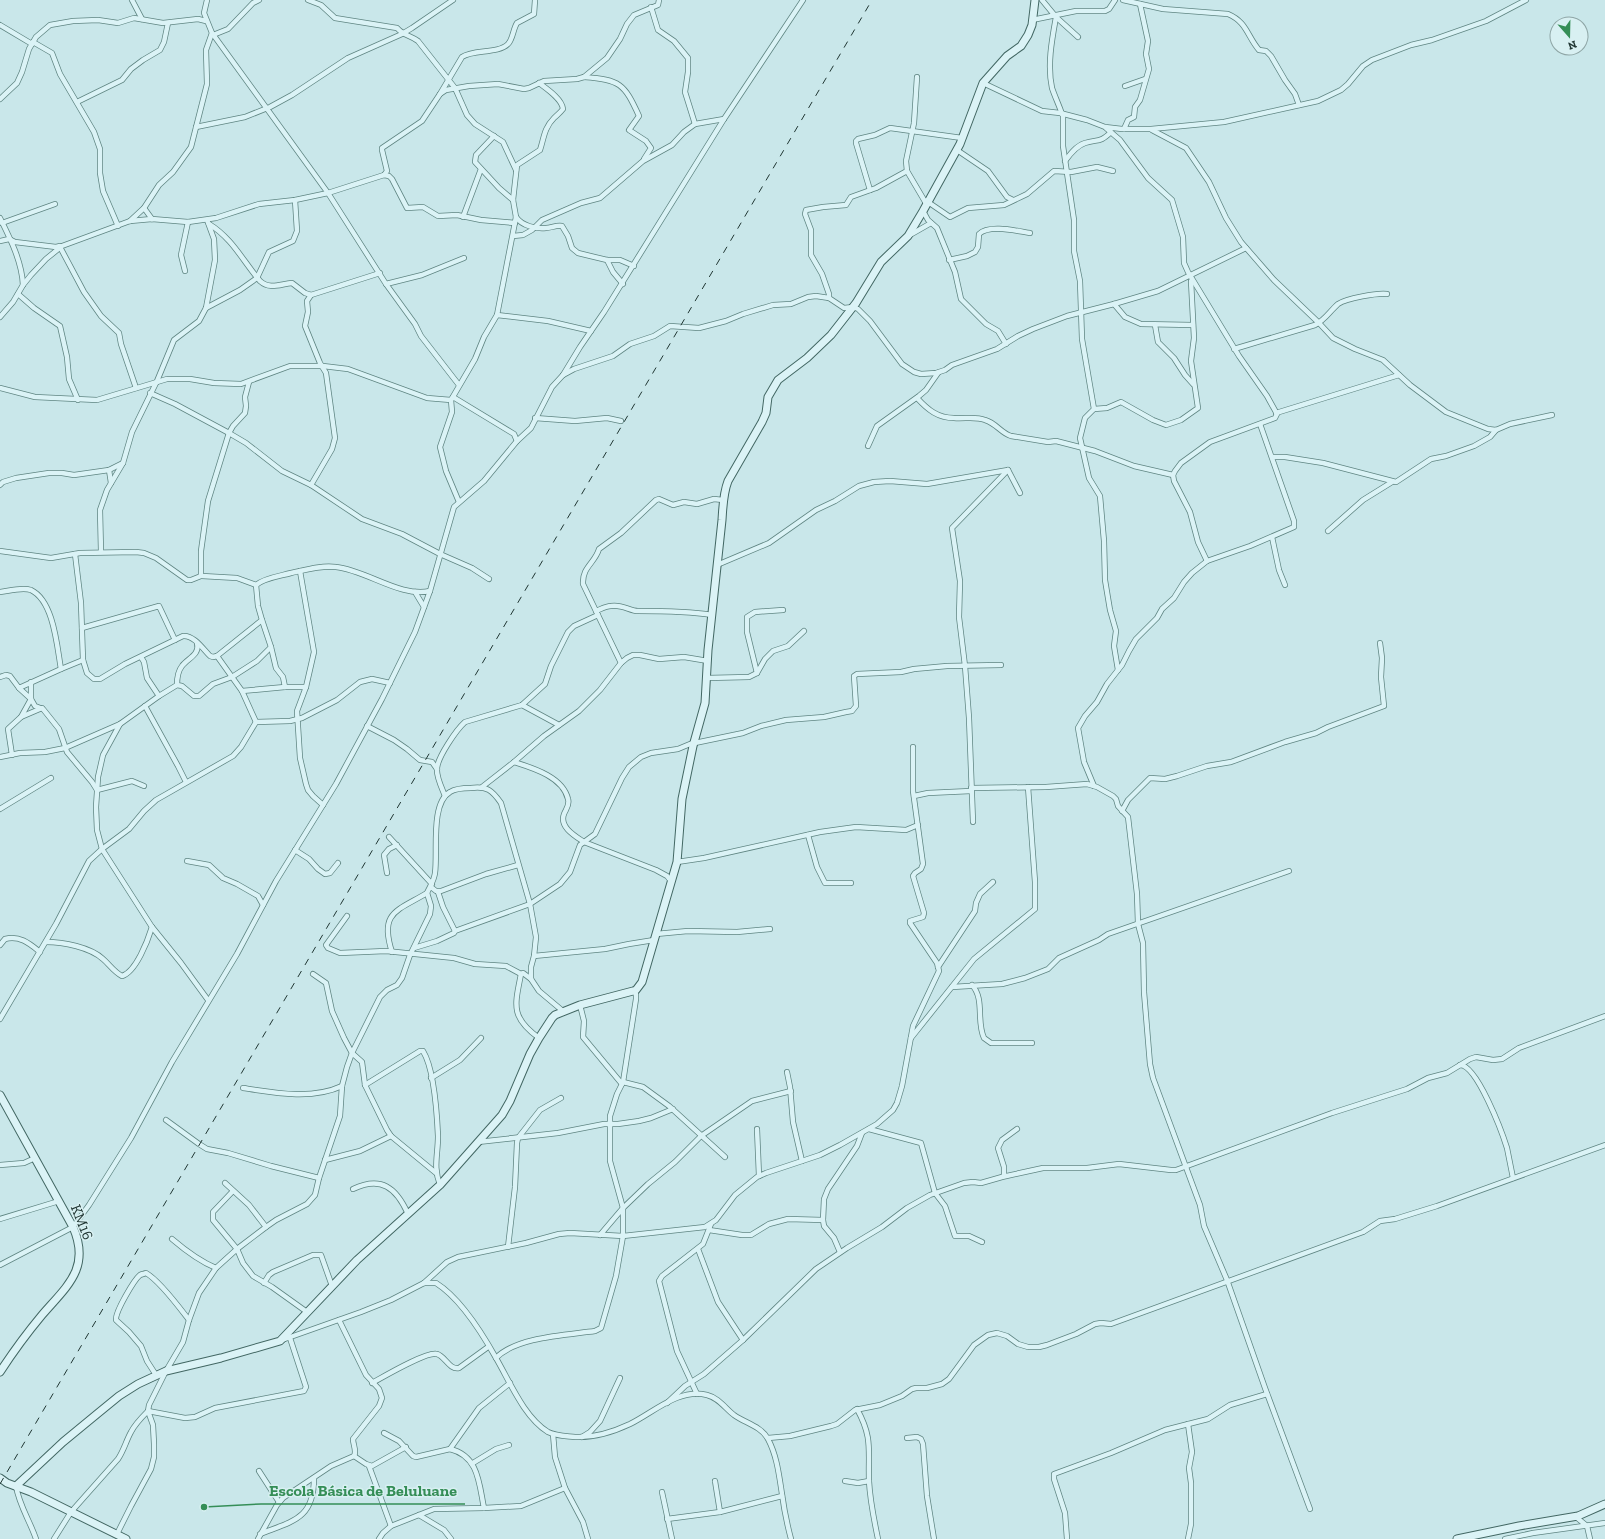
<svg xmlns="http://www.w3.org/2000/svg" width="1605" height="1539" viewBox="0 0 1605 1539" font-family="'Zilla Slab',serif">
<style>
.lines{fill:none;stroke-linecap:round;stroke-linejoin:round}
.street-casing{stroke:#5f8582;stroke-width:6}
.secondary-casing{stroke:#426763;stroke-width:9}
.street{stroke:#dbf3f6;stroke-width:4.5}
.secondary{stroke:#dbf3f6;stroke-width:7}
.rail{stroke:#213734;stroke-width:1;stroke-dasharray:7 7;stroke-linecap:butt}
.labels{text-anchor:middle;stroke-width:3;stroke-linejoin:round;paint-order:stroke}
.street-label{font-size:15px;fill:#213734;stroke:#d8f0f2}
.leader{fill:none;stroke:#358e57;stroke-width:1.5}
.callout-dot{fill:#358e57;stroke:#d8f0f2;stroke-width:1.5}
.callout-label{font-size:16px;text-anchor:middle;font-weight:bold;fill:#358e57;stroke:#d8f0f2;stroke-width:3;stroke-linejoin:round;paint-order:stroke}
</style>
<rect width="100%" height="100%" fill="#c9e7ea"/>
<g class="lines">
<defs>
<g id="street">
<path d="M132,0L142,19"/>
<path d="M207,0L204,13L212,33L328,193L386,284L415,324L421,336L459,385"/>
<path d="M308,0L321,5L335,18L397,28C404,36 410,35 418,41L455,88L467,115L475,124L503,142L516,170"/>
<path d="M1042,0L1056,17C1052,39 1047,65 1052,88C1055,97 1059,105 1062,114"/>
<path d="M1123,0L1163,9L1228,14C1247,22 1247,36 1259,50L1266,51L1271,56L1285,80L1295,94L1299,105"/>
<path d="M651,7L658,30L674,41L688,58V72L685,92L695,124"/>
<path d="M1056,17L1078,37"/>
<path d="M1032,20L1076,11H1105L1109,9L1115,0"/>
<path d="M0,25L32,44L33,42L52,53L60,74L94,132L100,149V173L103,191L118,226"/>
<path d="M213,35L228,29L253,3L259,0"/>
<path d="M584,77C620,80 624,83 639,116L629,130L646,141L651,148L644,159"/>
<path d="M917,77L914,123L906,161L907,171L927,205"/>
<path d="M983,83L1042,111L1060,113L1087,120L1105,127L1122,129H1151L1224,122L1318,101L1341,90L1348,84L1363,66L1372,60L1411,45L1432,40L1486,21L1526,0"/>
<path d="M1125,86L1145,79"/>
<path d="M440,94L446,90L469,86L498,84L524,89L529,88L544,81L577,79L584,77L607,58L620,39L627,24L634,15L658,5L659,0"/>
<path d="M0,99L17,83L22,72L29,49L36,37L50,25L73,21L98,20L118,23L134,18L163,23L198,19L206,21"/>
<path d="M77,102L122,80L131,69L143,60L160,50L164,42L168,23"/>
<path d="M1063,114V146L1074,220V251L1080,281L1082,339L1094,409L1085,418L1080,438L1089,478L1100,496L1104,541L1105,580L1110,610L1116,631L1114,646L1118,670"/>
<path d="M196,127L245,117L270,107L292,95L348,58L402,34L412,28L453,0"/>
<path d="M1106,128L1120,140L1148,178L1172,200L1183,237L1184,263L1188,272L1239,356L1267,396L1277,414L1275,418L1210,442L1181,463L1175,471L1173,475L1174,481L1190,512L1198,542L1207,561"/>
<path d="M1124,129L1128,120L1134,117L1135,107L1140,100L1149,69L1146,54L1148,41L1140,4"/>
<path d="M1152,130L1186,148L1209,182L1226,218L1241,242L1274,280L1319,323L1333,338L1355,349L1383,360L1410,385L1446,412L1488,429L1496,430L1510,424L1552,415"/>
<path d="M494,136L476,155L475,162L499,188L513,200"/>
<path d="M957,150L988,171L1007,197L1013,200"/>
<path d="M1065,161C1070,154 1076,146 1085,143C1098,139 1100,143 1111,132"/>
<path d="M384,175L387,171L382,150V148L422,121L440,94L462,57C473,49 498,54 508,44C513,39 513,29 517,23L534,14L535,0"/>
<path d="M870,190L856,143V141L858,139L875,135L890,128L962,138"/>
<path d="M928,202L950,217L968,208L1004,205L1027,194L1054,171L1071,172L1097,167L1113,171"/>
<path d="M144,208L152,219"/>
<path d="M923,211L928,220L937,228L955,272L961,299L986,324L998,331L1006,344"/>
<path d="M463,217L481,169"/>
<path d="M516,217C522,226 536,229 546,228C551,228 556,225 562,226L568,236L572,248L578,253L607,260H620L634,266"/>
<path d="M0,218C10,238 22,262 23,285"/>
<path d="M130,221L144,208L159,185L173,172L191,147L207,84L206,50L212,33"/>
<path d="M2,223L55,204"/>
<path d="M209,224C232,238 243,261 260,281C270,290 280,284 292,283L305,293L311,295L380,273"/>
<path d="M910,235L931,223"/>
<path d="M513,236L523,235L532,230L542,220L581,203L600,198L643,161L672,145L684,132L695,124L724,119"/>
<path d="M0,241L9,239L15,242L56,247L60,246"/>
<path d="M60,247L84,292L101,316L119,333L121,344L136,388"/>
<path d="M607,260L613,272L623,284"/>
<path d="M949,260L967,256L975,252L978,247L979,234C989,224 1017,231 1030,233"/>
<path d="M185,271L181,255L188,222"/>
<path d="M386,284L422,275L464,258"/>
<path d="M18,294L34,308L60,326L67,357L69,379L78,400"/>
<path d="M311,295L307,301L308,312L305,326L320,363L326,373L335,438L332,449L311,485"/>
<path d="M829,298V294L822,274L811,255V230L805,214L806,210L823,207L846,205L851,197L876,188L907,171"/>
<path d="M1114,304L1125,317L1141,324L1193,325"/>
<path d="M206,308L240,290L257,278L269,252L293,241L297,231L295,200"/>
<path d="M497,315L548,321L591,331"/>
<path d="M0,317L13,302L23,285L31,275L46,259L62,246L130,221L152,219L188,222L216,218L259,204L295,200L328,193L384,175L389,176L392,179L407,208L423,207L438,216L457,215L481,220L515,223"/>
<path d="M1155,325L1158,342L1174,358L1185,375L1193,384"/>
<path d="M1234,349L1315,325C1325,320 1330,311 1338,304C1347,298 1377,293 1387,294"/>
<path d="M563,375L574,369L613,356L630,344L654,336L670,326L699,328L726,321L743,314L773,305L791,304L808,297L816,296L829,298L844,308L853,307L858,309L870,321L902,364L914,372L921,374L936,373L945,370L952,365L997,349L1018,336L1033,329L1067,316L1114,304L1158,291L1246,248"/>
<path d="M249,382L245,397L246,406L245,413L233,426L229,433L208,501L201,551V575L202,576L237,578L256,585"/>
<path d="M0,388L35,397L97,400L167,379H190L214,383L241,384L290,366H323L348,369L427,398L451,400"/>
<path d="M150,393L175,404L229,433L246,443L282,471L311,485L362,519L402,534L440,554L472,568L489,579"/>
<path d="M453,397L514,434L517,441"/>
<path d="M917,398C928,410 938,418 954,418C965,419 975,416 985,420C996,423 1001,433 1011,436L1048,442L1056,441L1095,451L1134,466L1173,475"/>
<path d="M1094,409L1107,408L1121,402L1153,420L1166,425L1181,420L1198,408L1191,361L1194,338L1191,281"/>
<path d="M1276,413L1399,375"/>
<path d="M535,418L575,421L607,418L621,421"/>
<path d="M868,446L877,426L919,396L926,390L938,373"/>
<path d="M1273,457H1285L1323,463L1396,482L1431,459L1446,456L1474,446L1490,437L1496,430"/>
<path d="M109,470L111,483"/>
<path d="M0,485L3,482L16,478L49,473H62L74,475L109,470L123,463"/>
<path d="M459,502L446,471L440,447L452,412L451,400L475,359L484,337L497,315L516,217L513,200L517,165L540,150C544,138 544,128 554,118C557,115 560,113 563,109C562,99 547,89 539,83"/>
<path d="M1328,531L1363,500L1392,482"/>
<path d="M1272,537L1279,570L1285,585"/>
<path d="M0,551L51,558L80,553L136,552L144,553L156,558L187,580H191L201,576"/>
<path d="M101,552L100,510L107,490L123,463L132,432L157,381L174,340L199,321L206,308L215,260L214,239L207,220"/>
<path d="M75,554L81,603L83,660L87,673L94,679H100L125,664L183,636C194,635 203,649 210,656L213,657L217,656L262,620L258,606L256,585"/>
<path d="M717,565L769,543L816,510L835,501L859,486L874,482L890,481L927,484L1008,470L1020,493"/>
<path d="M300,571L314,652L306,687L297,711L300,758L306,784L308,790L313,796L323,805"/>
<path d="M256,585C264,578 280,576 291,573C305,570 321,565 336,567C366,570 401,598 430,591"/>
<path d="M0,592C9,591 22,587 31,590C54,601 57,647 61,669"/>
<path d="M415,592L424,607"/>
<path d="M596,611C601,609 606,606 611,606C622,604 630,611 638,611C662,611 687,611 712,615"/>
<path d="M82,628L159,606L175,640"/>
<path d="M271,647L276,668L283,677L285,687"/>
<path d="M217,656L242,691L285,687H306"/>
<path d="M141,657L144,662L147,678L159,696"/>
<path d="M621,663L583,584C582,567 595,563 599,549L621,533L656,500L659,499L673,505L684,502L697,504L714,499L723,500"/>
<path d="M757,673L747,632V617L755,612L783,610"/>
<path d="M0,677L6,675L10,676L19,688L61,669L83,660"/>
<path d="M707,678L749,677L757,673L765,659L773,651L788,646L804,631"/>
<path d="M177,685C177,679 178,671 182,666C188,658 200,655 197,643"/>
<path d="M19,688L31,699L35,706L43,709L59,729L67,752L92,782L97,790L132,781L144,786"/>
<path d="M242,691L256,722"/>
<path d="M522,705L559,725"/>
<path d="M145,706L178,766L186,782"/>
<path d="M21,717L42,708"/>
<path d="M120,724L103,755L98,777L96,807L97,830L102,849L152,927L181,963L208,1000"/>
<path d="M367,726L394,740L407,749L420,760L432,762L437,769"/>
<path d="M12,755L8,729L21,717L31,699V682"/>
<path d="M0,757L20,753L45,752L65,748L120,724L159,696L177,685L182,686L194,696H199L213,684L232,677L257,661L271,647L262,620"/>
<path d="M514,762C533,768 563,777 568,799C570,805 566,809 564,814C559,827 575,836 584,842L656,870L667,876L671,881"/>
<path d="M1094,786L1084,762L1078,728L1085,716L1097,702L1107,684L1122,665L1129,651L1136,639L1157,618L1162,609L1174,598L1184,582L1192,573L1207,561L1250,546L1294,527V521L1260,424"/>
<path d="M482,787L514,762L544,736L579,711L600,690L621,663L627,658L633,655H640L659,659L684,657L708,661"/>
<path d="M971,788L1046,787L1087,784L1097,787L1113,796L1116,799L1118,806L1128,817L1137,894L1138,924L1143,943L1144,992L1150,1064L1153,1078L1200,1205L1204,1226L1227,1280L1265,1388L1310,1509"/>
<path d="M445,796C442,788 436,777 437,768C438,757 456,730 465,722L522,705L545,684L551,666L568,632L574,626L598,615"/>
<path d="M914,796L928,793L971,791"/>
<path d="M0,809L51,778"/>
<path d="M1122,811L1128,800L1150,778L1165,779L1177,776L1207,766L1231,762L1285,742L1316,733L1328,727L1384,706L1381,677L1382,658L1380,643"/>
<path d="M973,822L969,718L965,666L959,617L960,581L952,528L1008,470"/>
<path d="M808,835L817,867L825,883H851"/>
<path d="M389,837L432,884"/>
<path d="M295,850L309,859L318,869L325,874L330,873L338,863"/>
<path d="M187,861L209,865L223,878L237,884L258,896L263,905"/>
<path d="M677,862L704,858L820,832L856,827L906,830L918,825"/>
<path d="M387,873L384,855L389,849L397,845"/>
<path d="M431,887L436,891H441L486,874L518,865"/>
<path d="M438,892L443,907L455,931"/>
<path d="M347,916L326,945L328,948L340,953L386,951L454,958L475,964L506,966L521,974L523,973L531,979"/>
<path d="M656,934L688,931L737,932L770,929"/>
<path d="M46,942C63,942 90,947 103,959C109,964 114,972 122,976C136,972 148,940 152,927"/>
<path d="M0,945L5,939C20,935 30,944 40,952"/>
<path d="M414,948L437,941L454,933L455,931L530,904L560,884L570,872L580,845L595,834L622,778L629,767L641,757L651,753L678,749L690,744L743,733L761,726L786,720L824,717L846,712L852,711L856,706L854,676L857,674L901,672L914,669L947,666L1001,665"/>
<path d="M392,952C379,912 397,911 427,893"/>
<path d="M534,956L605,949L629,944L654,940"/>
<path d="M938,967L975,911L976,903L980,894L993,882"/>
<path d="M313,974L326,983L332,1011L344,1038L352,1053L362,1062L365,1085L387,1130L391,1136L436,1173"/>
<path d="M521,974C515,1005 510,1017 539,1038"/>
<path d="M972,985C985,999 976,1021 984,1038L991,1043H1032"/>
<path d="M952,987L1002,984L1025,978L1048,969L1059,958L1099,940L1108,934L1289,871"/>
<path d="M580,1005L584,1021L583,1037L622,1084"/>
<path d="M0,1019L56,924L89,861L102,849L129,829L144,811L156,800L233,756L241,747L256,722L290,721L302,718L337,700L360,682L372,679L390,683"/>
<path d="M911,1038L974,959L1035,909V882L1028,787"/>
<path d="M1460,1065C1477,1065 1502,1132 1507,1148C1509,1158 1511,1168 1513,1178"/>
<path d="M787,1072L790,1087L793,1122L802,1161"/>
<path d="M431,1078L460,1060L481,1038"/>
<path d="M623,1082L643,1087L669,1106L725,1157"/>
<path d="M365,1085L420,1051H423C434,1069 437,1114 438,1136C438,1155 433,1167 440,1185"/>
<path d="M243,1088C275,1093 312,1100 342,1086"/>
<path d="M166,1120L199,1144L207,1149L228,1153L271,1166L319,1178"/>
<path d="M757,1129L759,1176"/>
<path d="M869,1129L921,1143L935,1193L945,1206L955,1236H969L982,1242"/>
<path d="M478,1142L558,1133L604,1124H618L639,1121L651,1118L673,1109"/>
<path d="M325,1160L360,1151L391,1136"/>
<path d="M0,1165L24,1163L35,1158"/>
<path d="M1004,1176V1167L998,1148L1002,1140L1017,1129"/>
<path d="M225,1183L249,1205L266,1227"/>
<path d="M353,1189C381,1176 396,1187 408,1214"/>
<path d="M233,1191L213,1212V1220L237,1249L243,1263L253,1276L272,1287L307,1312"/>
<path d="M0,1219L59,1201"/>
<path d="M709,1230L742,1235H751L769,1224L788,1219L823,1220"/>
<path d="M600,1235L623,1208L648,1184L675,1162L701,1136L752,1101L791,1091"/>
<path d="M172,1239C186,1251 199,1261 216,1268"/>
<path d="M508,1247L515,1187L517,1143L518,1138L540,1110L561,1098"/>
<path d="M698,1249L718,1302L743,1340"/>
<path d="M840,1252L834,1238L824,1226L823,1220L824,1199L828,1189L857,1146L862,1133"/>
<path d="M0,1265L73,1227L89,1205L131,1138L172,1062L237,954L276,881L336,784L382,699L415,632L430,591L454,507L484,481L517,441L531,428L552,387L563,375L580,347L604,312L724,119L803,0"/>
<path d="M264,1283L269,1275L273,1272L313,1255H321L332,1286"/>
<path d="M424,1283L447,1262L458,1257L526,1243L559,1234L570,1233L623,1236L705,1227L716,1220L735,1195L757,1177L766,1173L820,1155L840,1145L877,1124L893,1110L897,1103L902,1086L913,1026L939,971L937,963L910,923V921L923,917L924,913L913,876L915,873L921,869L923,864L913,791V747"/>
<path d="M282,1340L361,1312L391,1300L424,1283H436C460,1298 482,1333 496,1358C510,1382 524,1417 548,1432C556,1436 566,1436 575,1437C594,1438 613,1432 630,1424C654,1412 679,1388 707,1395C719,1398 725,1408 734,1415C745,1423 761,1426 768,1439C777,1456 779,1475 782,1494C784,1509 787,1524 791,1539"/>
<path d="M496,1358C516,1337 567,1335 595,1331L601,1328L616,1276L623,1236V1208L610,1161V1116L617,1094L623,1082L636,999V994L633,991"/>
<path d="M156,1375L147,1361L141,1346L129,1332L116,1320C115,1312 134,1280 140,1275C142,1274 144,1274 146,1273C160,1281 179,1307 189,1320"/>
<path d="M372,1383C383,1377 427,1351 437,1354C445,1356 449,1370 459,1368L488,1347"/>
<path d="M697,1394L677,1351L659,1281L662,1276L703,1244L711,1224"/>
<path d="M667,1403L685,1386L704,1374L743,1340L816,1269L847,1248L882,1227L907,1208L930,1195L964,1183L973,1182L981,1183L1002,1177L1043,1168H1087L1119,1164L1171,1170H1176L1332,1113L1407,1089L1428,1078L1447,1073L1470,1059L1476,1057L1493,1060L1502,1059L1519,1048L1605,1016"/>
<path d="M857,1409C873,1438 868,1450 869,1481C870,1500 874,1520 878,1539"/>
<path d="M1188,1424L1192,1452L1189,1468L1191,1483V1524L1188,1539"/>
<path d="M384,1433L399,1441L413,1456L416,1457L450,1449C479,1456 479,1484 484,1508"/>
<path d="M553,1434L555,1457L565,1488L583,1522L588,1539"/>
<path d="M582,1437L590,1432L600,1421L620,1378"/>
<path d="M768,1438L790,1436L831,1426L837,1424L855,1410L880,1405L902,1396L912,1389L916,1388H927L942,1384L949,1379L974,1345L988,1335L997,1333L1007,1336L1018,1344L1028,1347H1039L1047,1345L1076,1334L1095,1324L1101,1323L1111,1324L1363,1232L1380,1221L1395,1219L1437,1206L1605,1145"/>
<path d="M907,1438L917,1437L921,1439L923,1444L927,1496L934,1539"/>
<path d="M450,1449L479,1408L510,1383"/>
<path d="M354,1456L366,1464L372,1466L406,1447"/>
<path d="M473,1463L496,1449L509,1445"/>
<path d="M369,1466L391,1526"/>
<path d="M259,1471L279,1502"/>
<path d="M715,1481L720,1512"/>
<path d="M845,1481L858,1483L869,1481"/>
<path d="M16,1486C19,1505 30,1521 36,1539"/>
<path d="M662,1492L672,1539"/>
<path d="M419,1515L444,1530L451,1539"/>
<path d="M1576,1517L1587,1526L1590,1539"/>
<path d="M667,1519L720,1512L782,1496"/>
<path d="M117,1534L131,1506L151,1469L154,1457V1444L153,1425L148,1411L149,1405L166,1371L183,1342L189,1320L199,1293L216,1268L237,1249L266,1227L276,1220L307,1204L315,1195L319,1178L340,1116L342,1086L347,1067L352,1053L380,997L387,990L397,985L402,978L410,955L430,914L431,906L427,893C430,886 434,881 435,873C438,853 430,803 450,792C456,788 464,788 471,788C487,786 492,790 501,803L530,904L536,937L534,956L531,967V979L539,991L564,1012"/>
<path d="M260,1534C293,1521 314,1519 314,1478"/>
<path d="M54,1539L71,1512L118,1459C124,1450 126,1441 131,1432C135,1424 141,1418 148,1411L185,1418L195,1417L215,1408L304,1391L306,1387L290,1338"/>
<path d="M258,1539L277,1505L283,1498L331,1466L354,1456C357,1451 353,1445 353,1439L379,1406L382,1398L379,1389L366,1375L339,1320"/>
<path d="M379,1539L383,1533L391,1526L434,1509L484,1508L521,1506L565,1488"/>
<path d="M1067,1539L1065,1513L1054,1479V1474L1111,1453L1165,1430L1208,1419L1230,1405L1267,1394"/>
<path d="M1505,1539L1533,1533L1605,1523"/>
</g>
<g id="secondary">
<path d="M0,1095L73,1227C91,1268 67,1286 42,1315C27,1333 13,1352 0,1372"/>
<path d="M0,1478L7,1483L31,1492L126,1539"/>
<path d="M16,1486L63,1442L97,1414L119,1396L138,1384L166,1371L221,1358L280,1341L357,1260L440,1185L502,1115L510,1101L530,1054L539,1038L552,1018L555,1015L580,1005L633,991L636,990L642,982L677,862L682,799L693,746L705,703L708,650L722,520C723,506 723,494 728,481L762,422L766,413L768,397L778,380L807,358L831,335L856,303L881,262L908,236L923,211L960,144L983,83L1007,56L1021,46L1028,35L1032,25L1035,0"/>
<path d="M1457,1539L1519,1526L1578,1516L1605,1504"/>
</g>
</defs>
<use href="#street" class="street-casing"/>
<use href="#secondary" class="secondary-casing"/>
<use href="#street" class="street"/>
<use href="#secondary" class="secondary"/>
<path class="rail" d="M0,1484L872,0"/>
</g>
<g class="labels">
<g class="street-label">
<text transform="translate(82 1222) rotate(68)" y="5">KM16</text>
</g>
</g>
<path class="leader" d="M204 1507L261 1504H465"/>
<circle class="callout-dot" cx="204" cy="1507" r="4"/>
<g class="callout-label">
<text x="363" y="1496">Escola Básica de Beluluane</text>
</g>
<g transform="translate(1569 36) rotate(160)"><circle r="19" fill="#d8f0f2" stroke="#8fa6a6"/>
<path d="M0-3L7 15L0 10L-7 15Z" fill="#358e57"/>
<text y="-6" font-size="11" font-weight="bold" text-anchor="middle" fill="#213734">N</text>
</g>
</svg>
